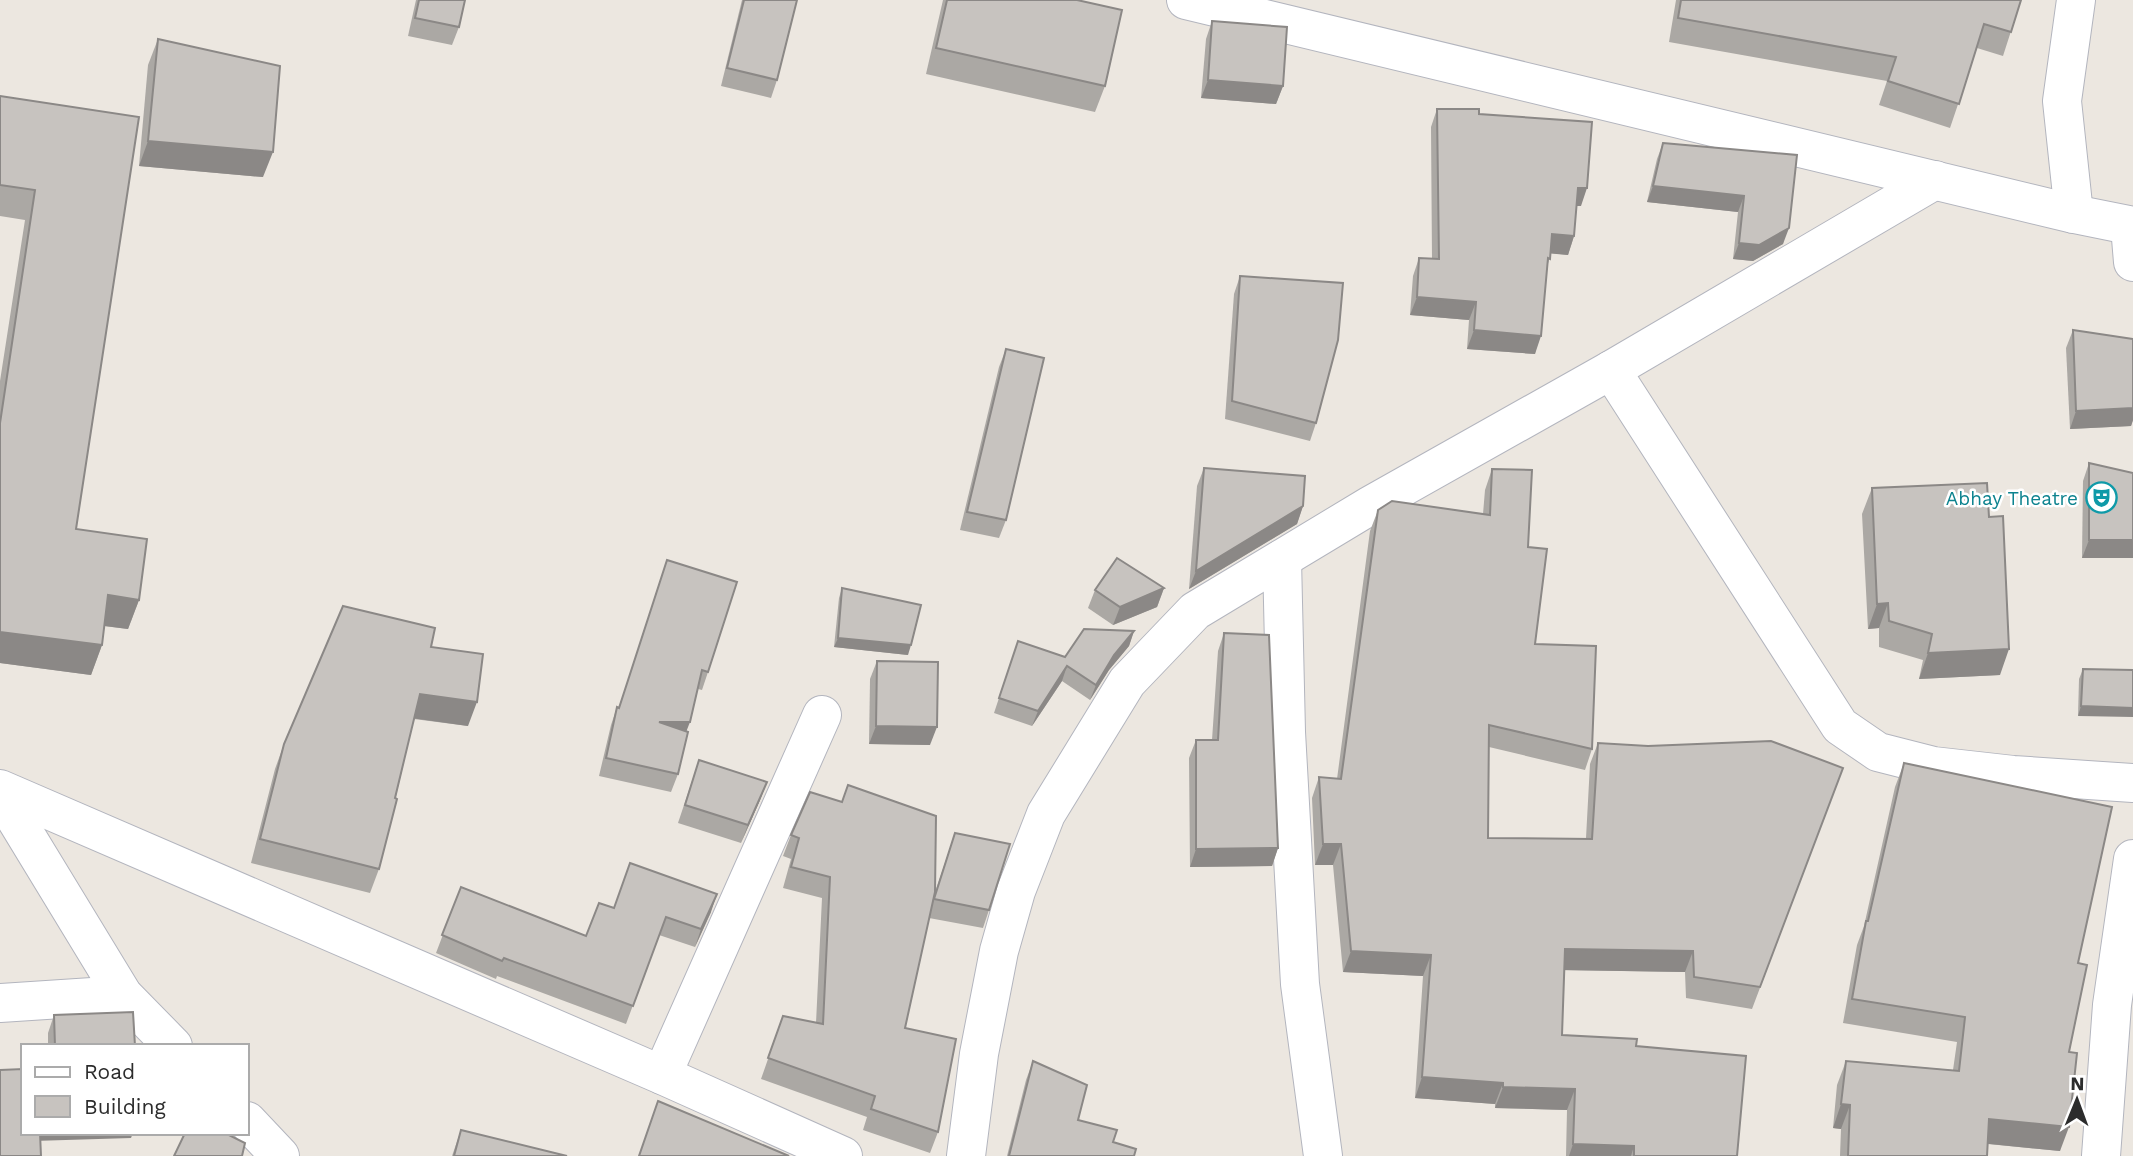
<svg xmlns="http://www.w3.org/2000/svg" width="2133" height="1156" viewBox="0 0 2133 1156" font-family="'Work Sans',sans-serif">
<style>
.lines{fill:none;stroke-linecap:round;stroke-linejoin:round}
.minor-casing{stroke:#b3b5be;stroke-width:40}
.secondary-casing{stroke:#b3b5be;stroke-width:40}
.minor{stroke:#fff;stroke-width:38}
.secondary{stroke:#fff;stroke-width:38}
.wall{fill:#aba8a4}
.shaded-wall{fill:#8b8886}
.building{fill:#c7c3bf;stroke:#8b8886;stroke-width:2}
.labels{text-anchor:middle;stroke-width:5;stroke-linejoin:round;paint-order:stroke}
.culture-label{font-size:19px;fill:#0d838f;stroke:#fff;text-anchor:end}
</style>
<rect width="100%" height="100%" fill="#ece7e0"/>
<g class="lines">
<defs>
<g id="minor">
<path d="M2074,214L2062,101L2076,0"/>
<path d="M2130,226L2133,262"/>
<path d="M1611,370L1840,726L1878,752L1933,766L2013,775L2133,783"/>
<path d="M1282,559L1286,732L1300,984L1323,1156"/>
<path d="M0,789L662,1075L843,1156"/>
<path d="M0,793L123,995L173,1046"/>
<path d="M0,1003L123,995"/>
<path d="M662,1075L822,715"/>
<path d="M247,1121L280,1156"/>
<path d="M966,1156L979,1054L999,951L1016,891L1046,814L1127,682L1195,611L1371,505L1611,370L1935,180"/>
<path d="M2101,1156L2112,1005L2133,859"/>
</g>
<path id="secondary" d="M1186,0L2074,214L2133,226"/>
</defs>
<use href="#minor" class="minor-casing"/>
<use href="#secondary" class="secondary-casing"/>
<use href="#minor" class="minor"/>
<use href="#secondary" class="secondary"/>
</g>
<g class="wall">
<path d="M416,0H465L459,27L452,45L408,36Z"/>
<path d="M742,0H797L777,80L771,98L721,86Z"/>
<path d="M943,0H1077L1105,86L1095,112L926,74Z"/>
<path d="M1676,0H2021L2003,56L1977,48L1950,128L1879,105L1887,81L1669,42Z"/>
<path d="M1212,21L1283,86L1276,104L1201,98L1206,39Z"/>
<path d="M158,39L263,177L139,166L148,65Z"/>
<path d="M0,96L139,117L76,529L139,600L128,629L104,626L102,645L91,675L0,663V381L25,220L0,216Z"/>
<path d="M1437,109L1479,114L1581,206H1576L1574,236L1568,255L1551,253L1547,267L1535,354L1467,349L1469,320L1410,315L1413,276L1419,258L1432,259L1431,127Z"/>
<path d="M1663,143L1797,155L1783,244L1753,261L1733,259L1738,212L1647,202L1657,159Z"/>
<path d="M1240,276L1316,423L1310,441L1225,419L1234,294Z"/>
<path d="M2073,330L2133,339V420L2131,426L2070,429L2066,348Z"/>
<path d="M1006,349V520L999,538L960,530L999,367Z"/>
<path d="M2089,463L2133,473V558H2082L2083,481Z"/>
<path d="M1204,468L1303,506L1297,524L1189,589L1197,486Z"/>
<path d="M1492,469L1528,547L1535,644L1592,749L1585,770L1489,747L1488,838H1586L1590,764L1598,743L1843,768L1752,1009L1686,998L1685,972L1564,970L1562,1035L1636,1046L1737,1156H1566L1567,1110L1495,1108V1104L1415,1098L1423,976L1343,972L1333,865H1315L1312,798L1319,777L1337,779L1370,531L1378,510L1483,514L1485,490Z"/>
<path d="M1872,488L1989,517L2000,675L1919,679L1923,660L1879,647V628L1868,629L1862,514Z"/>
<path d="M667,560L708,672L702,690L698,689L686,731L678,774L671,792L599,776L611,725L617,707L619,708Z"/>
<path d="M842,588L908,655L834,647L839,598Z"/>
<path d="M1164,588L1157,607L1113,625L1088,608L1095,590Z"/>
<path d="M1134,631L1129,646L1109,670L1090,700L1062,681L1032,726L994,713L1018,641L1065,657Z"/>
<path d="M1224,633L1278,848L1272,866L1190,867L1189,758L1196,740H1212L1218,651Z"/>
<path d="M431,647L468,726L414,719L379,869L370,893L251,863L275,769L284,744Z"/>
<path d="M877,661L930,745L869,744L870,679Z"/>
<path d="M2083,669L2133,670L2078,716L2079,679Z"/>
<path d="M699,760L767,782L760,800L741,843L678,823Z"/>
<path d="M1904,763L2078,963L2060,1151L1988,1144L1987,1156H1840L1841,1129L1833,1128L1837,1085L1846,1061L1953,1070L1957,1042L1843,1023L1857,945L1864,926L1895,787Z"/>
<path d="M810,792L933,898L955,833L989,910L983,928L929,918L905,1028L938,1132L930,1153L863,1130L867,1117L761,1079L783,1016L816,1023L822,898L783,888L791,859L783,856L791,835Z"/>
<path d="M461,887L586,936L614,908L711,912L695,947L659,935L626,1024L497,976L496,979L436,953Z"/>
<path d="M54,1015L135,1046H48V1033Z"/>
<path d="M1033,1061L1078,1120L1113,1142L1134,1156H1007L1026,1080Z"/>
<path d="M461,1130L567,1156H452Z"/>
</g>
<g class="shaded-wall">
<path d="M1208,80L1283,86L1276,104L1201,98Z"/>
<path d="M148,141L273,152L263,177L139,166Z"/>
<path d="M1653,186L1744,196L1738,212L1647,202Z"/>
<path d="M1578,188H1587L1581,206H1571Z"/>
<path d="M1789,228L1783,244L1753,261L1733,259L1739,243Z"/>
<path d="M1552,234L1574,236L1568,255L1545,253Z"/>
<path d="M1417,297L1476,302L1469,320L1410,315Z"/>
<path d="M1474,330L1541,336L1535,354L1467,349Z"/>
<path d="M2133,408V420L2131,426L2070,429L2076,411Z"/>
<path d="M1303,506L1297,524L1189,589L1196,571Z"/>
<path d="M2089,540H2133V558H2082Z"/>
<path d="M1164,588L1157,607L1113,625L1120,607Z"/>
<path d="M108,595L139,600L128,629L97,625Z"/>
<path d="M1888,603L1879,628L1868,629L1877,604Z"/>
<path d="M1134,631L1129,646L1109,670L1090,700L1096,685L1114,655Z"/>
<path d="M0,632L102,645L91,675L0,663Z"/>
<path d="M838,638L911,645L908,655L834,647Z"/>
<path d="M2009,649L2000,675L1919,679L1928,653Z"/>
<path d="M1067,666L1062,681L1032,726L1038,711Z"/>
<path d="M420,694L477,702L468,726L411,718Z"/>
<path d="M2081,706L2133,708V717L2078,716Z"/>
<path d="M659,722H690L683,740Z"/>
<path d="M876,726L937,727L930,745L869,744Z"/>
<path d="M767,782L760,800L741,843L748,825Z"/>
<path d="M1323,844H1341L1333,865H1315Z"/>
<path d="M1278,848L1272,866L1190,867L1196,849Z"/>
<path d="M717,894L711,912L695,947L701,929Z"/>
<path d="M1565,949L1693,951L1685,972L1557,970Z"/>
<path d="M1351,951L1431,955L1423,976L1343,972Z"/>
<path d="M1422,1077L1503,1083L1495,1104L1415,1098Z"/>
<path d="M1503,1087L1575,1089L1567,1110L1495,1108Z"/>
<path d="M1841,1104L1850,1105L1841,1129L1833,1128Z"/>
<path d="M1989,1119L2069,1127L2060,1151L1980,1143Z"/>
<path d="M36,1133H133L131,1138L33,1141Z"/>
<path d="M1573,1144L1634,1146L1631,1156H1569Z"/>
</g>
<g class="building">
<path d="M419,0H465L459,27L415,18Z"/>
<path d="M744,0H797L777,80L727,68Z"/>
<path d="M947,0H1077L1122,10L1105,86L936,48Z"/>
<path d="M1681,0H2021L2011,32L1984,24L1959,104L1888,81L1896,57L1678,18Z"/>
<path d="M1212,21L1287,27L1283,86L1208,80Z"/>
<path d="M158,39L280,66L273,152L148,141Z"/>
<path d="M0,96L139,117L76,529L147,539L139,600L108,595L102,645L0,632V423L35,190L0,185Z"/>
<path d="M1437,109H1479V114L1592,122L1587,188H1578L1574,236L1552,234L1550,259L1548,258L1541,336L1474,330L1476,302L1417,297L1419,258L1439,259Z"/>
<path d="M1663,143L1797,155L1789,228L1759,245L1739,243L1744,196L1653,186Z"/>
<path d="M1240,276L1343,283L1338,340L1316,423L1232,401Z"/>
<path d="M2073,330L2133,339V408L2076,411Z"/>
<path d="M1006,349L1044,358L1006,520L967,512Z"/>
<path d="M2089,463L2133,473V540H2089Z"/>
<path d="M1204,468L1305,476L1303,506L1196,571Z"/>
<path d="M1492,469L1532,470L1528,547L1547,549L1535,644L1596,646L1592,749L1489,725L1488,838L1592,839L1598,743L1648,746L1771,741L1843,768L1760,987L1694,977L1693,951L1565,949L1562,1035L1637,1039L1636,1046L1746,1056L1737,1156H1634V1146L1573,1144L1575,1089L1503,1087V1083L1422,1077L1431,955L1351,951L1341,844H1323L1319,777L1341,779L1378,510L1392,501L1490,515Z"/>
<path d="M1987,483L1989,517L2003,516L2009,649L1928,653L1932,634L1889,621L1888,603L1877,604L1872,488Z"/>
<path d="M1117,558L1164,588L1120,607L1095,590Z"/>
<path d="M667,560L737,582L708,672L702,670L690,722H659L688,732L678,774L606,758L617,707L619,708Z"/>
<path d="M842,588L921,605L911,645L838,638Z"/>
<path d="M343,606L435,628L431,647L483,654L477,702L420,694L395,798L397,799L379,869L260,839L284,744Z"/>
<path d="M1084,629L1134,631L1114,655L1096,685L1067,666L1038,711L999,698L1018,641L1065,657Z"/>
<path d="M1224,633L1269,635L1278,848L1196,849V740H1218Z"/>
<path d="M877,661L938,662L937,727L876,726Z"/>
<path d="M2083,669L2133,670V708L2081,706Z"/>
<path d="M699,760L767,782L748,825L685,805Z"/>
<path d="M1904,763L2112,807L2078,963L2087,965L2069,1052L2077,1053L2069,1127L1989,1119L1987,1156H1848L1850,1105L1841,1104L1846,1061L1959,1071L1965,1017L1852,999L1866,921H1868Z"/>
<path d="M848,785L936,816L935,892L905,1028L956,1039L938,1132L871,1109L875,1096L768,1058L783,1016L823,1024L830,877L791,867L799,838L791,835L810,792L842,802Z"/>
<path d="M955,833L1010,844L989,910L934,899Z"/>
<path d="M630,863L717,894L701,929L666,917L633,1006L504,958L502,961L442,935L461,887L586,936L599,903L614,908Z"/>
<path d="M133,1012L135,1046H55L54,1015Z"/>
<path d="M1033,1061L1087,1085L1078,1120L1117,1130L1113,1142L1136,1149L1134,1156H1009Z"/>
<path d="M23,1069V1133H40L41,1156H0V1070Z"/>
<path d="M658,1101L789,1156H639Z"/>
<path d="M461,1130L567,1156H454Z"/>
<path d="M185,1133H225L245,1143L242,1156H174Z"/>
</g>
<defs>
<symbol id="theatre-ring" viewBox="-11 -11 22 22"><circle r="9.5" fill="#fff" stroke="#0f9aa8" stroke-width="1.5"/><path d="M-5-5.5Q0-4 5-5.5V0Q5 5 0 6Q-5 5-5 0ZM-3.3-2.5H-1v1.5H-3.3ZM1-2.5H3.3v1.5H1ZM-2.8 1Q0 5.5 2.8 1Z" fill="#0f9aa8"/></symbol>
</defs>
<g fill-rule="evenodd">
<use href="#theatre-ring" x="2084" y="480" width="35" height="35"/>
</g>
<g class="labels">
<g class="culture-label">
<text x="2078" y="505">Abhay Theatre</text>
</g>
</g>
<rect x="21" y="1044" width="228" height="91" fill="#ffffff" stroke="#ababab" stroke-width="2"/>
<rect x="35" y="1067" width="35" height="10" fill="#ffffff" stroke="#ababab" stroke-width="2"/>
<text x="84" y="1079" font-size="21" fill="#2c2c2c">Road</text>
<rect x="35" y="1096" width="35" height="21" fill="#c7c3bf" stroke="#ababab" stroke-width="2"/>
<text x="84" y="1114" font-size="21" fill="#2c2c2c">Building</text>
<g transform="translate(2077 1100) rotate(1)" stroke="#ffffff" stroke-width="5" paint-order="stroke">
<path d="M0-5L12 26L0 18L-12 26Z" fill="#2c2c2c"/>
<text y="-10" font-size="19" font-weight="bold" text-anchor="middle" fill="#2c2c2c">N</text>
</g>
</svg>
